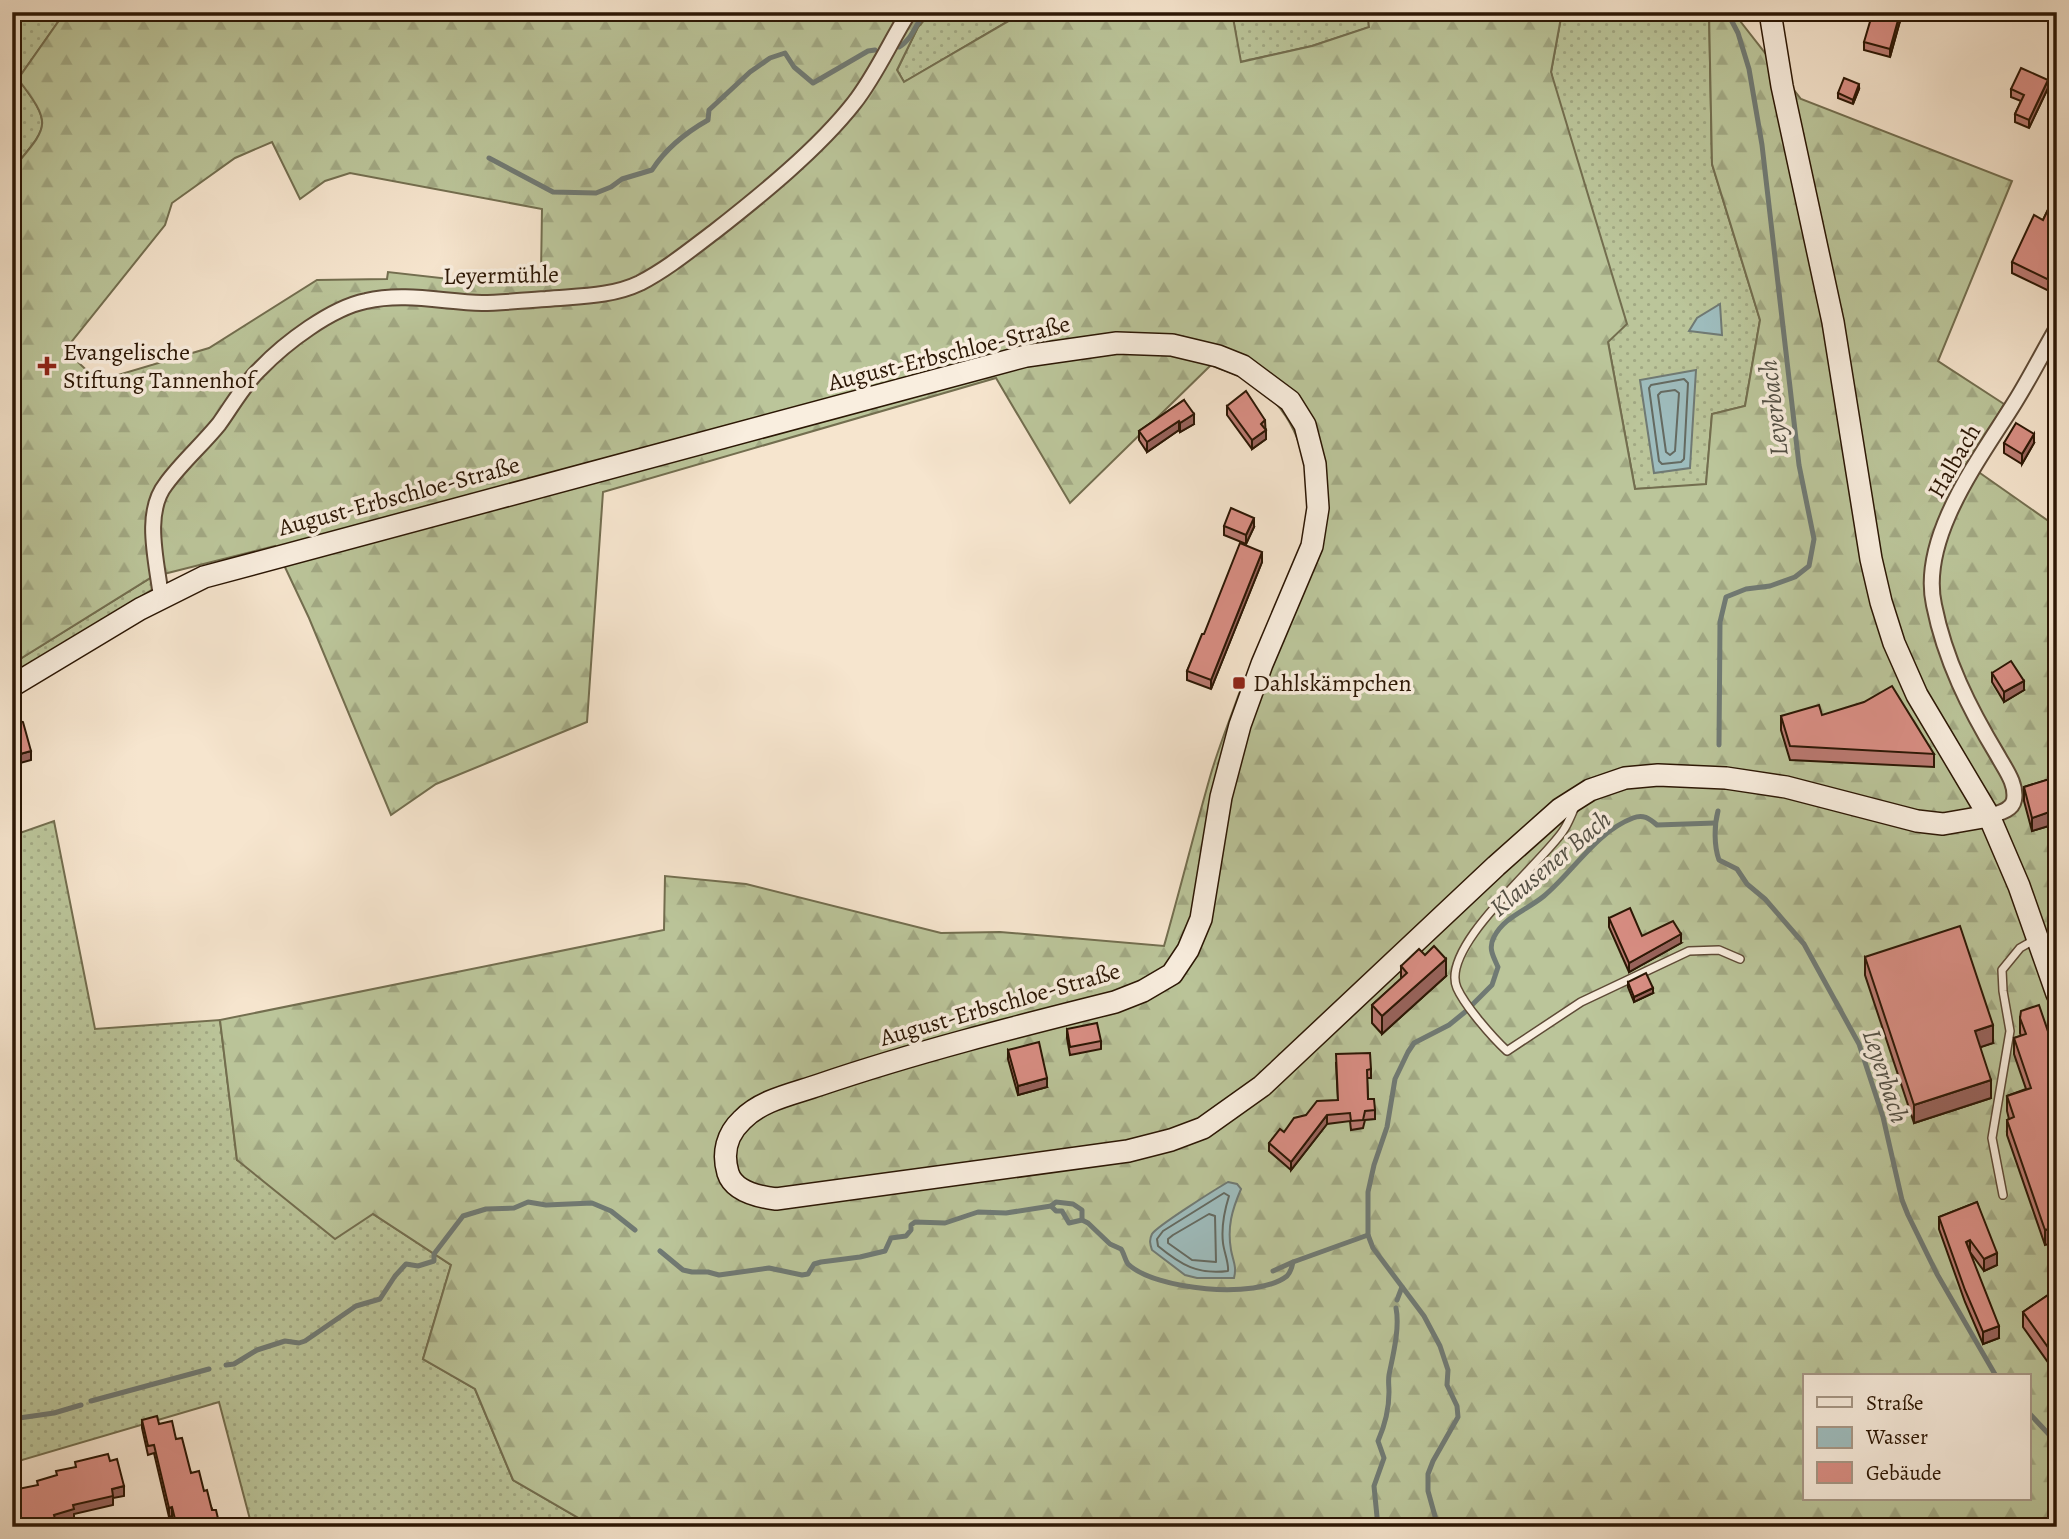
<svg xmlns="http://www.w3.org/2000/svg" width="2069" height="1539" viewBox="0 0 2069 1539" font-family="Alegreya,serif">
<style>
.grass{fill:url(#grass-dots);stroke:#736e4f;stroke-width:2}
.forest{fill:url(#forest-firs);stroke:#736e4f;stroke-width:2;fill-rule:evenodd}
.water{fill:#9ebdbe;stroke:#707a74;stroke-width:2}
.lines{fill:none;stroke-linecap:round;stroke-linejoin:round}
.shore{stroke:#646a61;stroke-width:2}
.stream{stroke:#707a74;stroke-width:5}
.service-casing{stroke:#5e4a36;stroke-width:10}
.minor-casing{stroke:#5e4a36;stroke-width:18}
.secondary-casing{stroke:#2b1604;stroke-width:24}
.service{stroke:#f9eedf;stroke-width:7}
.minor{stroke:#f9eedf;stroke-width:14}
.secondary{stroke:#f9eedf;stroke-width:21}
.wall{fill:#bb7a72;stroke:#2b1604;stroke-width:2}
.shaded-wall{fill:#98635c;stroke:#2b1604;stroke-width:2}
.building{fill:#d98e84;stroke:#2b1604;stroke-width:2}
.poi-dot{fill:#8f2418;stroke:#f9eedf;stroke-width:2.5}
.labels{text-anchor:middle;stroke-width:7;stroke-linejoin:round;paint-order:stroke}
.street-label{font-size:24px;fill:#2b1604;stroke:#f9eedf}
.poi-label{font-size:24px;fill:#2b1604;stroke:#f9eedf;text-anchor:start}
.water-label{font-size:26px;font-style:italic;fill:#535045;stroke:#f9eedf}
</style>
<defs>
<pattern id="grass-dots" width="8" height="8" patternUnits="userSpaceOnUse" patternTransform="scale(1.75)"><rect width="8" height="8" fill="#bbc59a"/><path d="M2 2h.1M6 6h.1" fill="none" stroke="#a1a883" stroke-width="1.8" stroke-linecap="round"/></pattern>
<pattern id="forest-firs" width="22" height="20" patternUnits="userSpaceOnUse" patternTransform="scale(1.75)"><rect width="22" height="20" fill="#bbc59a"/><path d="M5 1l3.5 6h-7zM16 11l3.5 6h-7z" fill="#a1a883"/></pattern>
</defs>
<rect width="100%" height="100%" fill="#f6e5ce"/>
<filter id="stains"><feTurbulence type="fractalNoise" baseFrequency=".00286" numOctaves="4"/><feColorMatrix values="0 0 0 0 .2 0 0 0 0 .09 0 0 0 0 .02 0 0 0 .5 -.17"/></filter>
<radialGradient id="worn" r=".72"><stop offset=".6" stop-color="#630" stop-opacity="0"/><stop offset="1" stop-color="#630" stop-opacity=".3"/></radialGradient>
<g class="grass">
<path d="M12,12H65L18,79C54,126 48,126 12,170Z"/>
<path d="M931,12H1024L904,82L897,70L918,27Z"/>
<path d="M1232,12H1367L1370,27L1312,46L1240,62Z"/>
<path d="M1562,12H1709L1712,164L1760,320L1745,406L1712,414L1706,485L1635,489L1608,342L1551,72Z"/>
<path d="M152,577L153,589L12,676V664Z"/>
<path d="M12,809L20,833L54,821L95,1029L220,1020L237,1160L373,1214L451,1265L423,1359L475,1389L513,1480L594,1527H252L219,1402L12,1463Z"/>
</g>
<path class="forest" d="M65,12H931L918,27L897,70L904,82L1024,12H1232L1241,62L1312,46L1369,27L1367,12H1562L1551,72L1627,324L1608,342L1635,489L1706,484L1712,414L1745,406L1760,320L1712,164L1709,12H1733L1801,99L2012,181L1938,361L2004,404L1970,466L2057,527V1527H594L513,1480L475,1389L423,1359L451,1265L373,1214L335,1239L237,1160L220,1020L664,930L665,876L746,884L941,933L1000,932L1164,946C1180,890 1194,833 1210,777C1217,752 1227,727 1236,702C1254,651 1287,604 1301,552C1319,490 1306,412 1245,379C1234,373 1222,370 1211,365L1070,503L996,378L603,492L587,722L436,784L391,815L309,618L275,546L152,577L12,664V170C48,126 54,126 18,79ZM272,142L300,199L325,181L350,173L542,209L541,275L485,283L388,272L387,279L317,280L209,348L98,381L65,350L165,225L172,203L235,158ZM1805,1376H2029V1499H1805Z"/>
<g class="water">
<path d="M1720,304L1722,335L1689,331L1697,318Z"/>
<path d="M1696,370L1690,468L1654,473L1640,380Z"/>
<path d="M1228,1182L1237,1184L1241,1189C1232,1210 1227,1227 1231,1250C1233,1261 1237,1266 1234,1278H1197L1185,1275L1152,1250C1150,1244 1149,1240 1152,1234C1157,1226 1216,1189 1228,1182Z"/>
</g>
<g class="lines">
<g class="shore">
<path d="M1684,379L1688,383L1684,459L1681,462L1662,464L1659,461L1649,388L1651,385Z"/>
<path d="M1675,390L1679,393L1675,451L1670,455L1666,452L1658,395L1661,392Z"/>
<path d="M1224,1193L1229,1196C1224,1212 1221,1226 1223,1243C1224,1252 1229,1263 1228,1271C1198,1275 1181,1265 1158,1246L1157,1239L1163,1231Z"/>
<path d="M1209,1214L1215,1216L1216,1262L1192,1260L1168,1243V1239L1173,1235Z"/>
</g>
<g class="stream">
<path d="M899,47C912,40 916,23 925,12"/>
<path d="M489,158L553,192L596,193L611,187L622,179L652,170C666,148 685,133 708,120L709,110L750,72L770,58L785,53L794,67L813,83L868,51L875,50"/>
<path d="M1719,745L1720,622L1726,597L1746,589L1770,586L1795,577L1809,566L1814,539L1799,465L1762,145L1749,69L1738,33L1727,12"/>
<path d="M1718,811C1714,826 1714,846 1719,860L1737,869L1747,884L1765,899L1804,944L1859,1044L1883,1117L1902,1200L1908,1215L1937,1274L1996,1376"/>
<path d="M1051,1206L1056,1202L1073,1204L1082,1210V1220"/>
<path d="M660,1251L683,1270L692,1272H708L719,1275L769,1268L802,1275L808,1274L814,1264L821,1262L860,1257L885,1251L891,1238L906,1236L911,1230V1225L915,1222L945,1223L978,1212L1006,1213L1051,1206L1056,1211H1062L1069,1223L1082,1220L1088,1223L1110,1244L1121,1249C1124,1253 1125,1260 1128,1264C1155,1290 1257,1300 1287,1276C1291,1272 1292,1267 1293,1262L1368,1235"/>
<path d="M1273,1271L1293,1262"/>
<path d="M1397,1300L1402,1287"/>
<path d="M226,1365L234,1364L257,1350L285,1341L299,1343L305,1341L356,1306L380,1299L395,1276L406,1264L418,1266L434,1261V1254L463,1216L486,1209L514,1208L528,1202L546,1205L592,1203L611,1211L635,1230"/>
<path d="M91,1401L209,1369"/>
<path d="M2029,1413L2057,1443"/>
<path d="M12,1419L54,1413L81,1405"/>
<path d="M1378,1527L1374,1486L1384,1458L1378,1441C1385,1425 1389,1409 1389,1392C1389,1386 1388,1381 1389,1375C1393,1355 1400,1328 1396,1308"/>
<path d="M1438,1527L1428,1491V1474L1433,1461L1458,1417L1457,1406L1447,1385L1448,1370L1440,1346L1424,1316L1373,1248L1368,1235V1192L1374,1165L1387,1127L1395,1079L1408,1052L1414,1043L1449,1025L1465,1012L1492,985L1498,967C1493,956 1488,948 1494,937C1504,917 1527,910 1544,896C1573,872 1596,832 1633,818C1643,814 1649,818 1657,825L1715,823"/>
</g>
<defs>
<g id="service">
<path d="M1575,807C1571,815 1568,824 1563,831C1541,864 1439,947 1457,988C1465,1006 1492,1037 1507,1051L1581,1002L1689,951L1719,950L1740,959"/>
<path d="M2003,1195L1992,1138L2010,1031L2003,991L2002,970L2020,948L2034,940"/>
</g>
<g id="minor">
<path d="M161,597C157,562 143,513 166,484C182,462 202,445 219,424C232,406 244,384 260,369C285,343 331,308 366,301C404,292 444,302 482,303C503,303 525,300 546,299C577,296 611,297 640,283C667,269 690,250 714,232C760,196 818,149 854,103C876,75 890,42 909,12"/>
<path d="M1989,816C1998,813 2012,811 2014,800C2017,784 2005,769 1998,756C1969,708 1945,660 1934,605C1919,537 1981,457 2015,402C2030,378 2043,352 2057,328"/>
</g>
<g id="secondary">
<path d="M1770,12L1782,86L1833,322L1871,559L1881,602L1894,643L1917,695L1989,816L2019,886L2057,994"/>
<path d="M12,686L140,609L204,577L1026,356L1117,343L1172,345L1218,356L1243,366L1290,401L1305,425L1315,464L1318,508L1312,546L1262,664L1240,725L1221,797L1201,919L1188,950L1172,974L1143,991L1115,1002C1015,1027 916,1052 819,1085C793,1094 761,1100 742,1120C727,1134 722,1153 728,1173C734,1192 760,1197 776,1199L1128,1151L1171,1140L1203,1128L1262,1086L1496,866L1560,809L1590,790L1625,778L1658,775L1726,778L1786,787L1917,821L1943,824L1989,816"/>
</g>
</defs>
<use href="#service" class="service-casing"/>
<use href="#minor" class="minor-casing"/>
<use href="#secondary" class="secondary-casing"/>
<use href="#service" class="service"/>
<use href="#minor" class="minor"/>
<use href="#secondary" class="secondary"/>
</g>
<g class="wall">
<path d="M1900,21L1890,57L1864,50V42Z"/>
<path d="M2048,88L2029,128L2015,122V114L2021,101L2011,97V89Z"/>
<path d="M1859,89L1853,104L1838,98V93Z"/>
<path d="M2057,191V274L2049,291L2012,273V262L2043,220Z"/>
<path d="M2057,386V409L2051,405V396Z"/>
<path d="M1184,400L1194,424L1180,432L1179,430L1147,452L1139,440V431Z"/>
<path d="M1227,406L1265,420L1266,439L1252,449L1227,415Z"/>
<path d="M2004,443H2034L2022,464L2004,453Z"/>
<path d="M1224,526L1254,527L1246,544L1224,535Z"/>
<path d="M1262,562L1211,689L1187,680V671L1204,634Z"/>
<path d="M1992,673L2024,690L2004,702L1992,682Z"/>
<path d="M1822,715L1934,754V767L1790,760L1781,730V716Z"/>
<path d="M2056,777L2055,833L2052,825L2032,831L2024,801V787Z"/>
<path d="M1609,918L1642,936L1681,943L1629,972L1609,927Z"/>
<path d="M1865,957L1993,1043L1980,1047L1991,1098L1914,1123L1865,975Z"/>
<path d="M1401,966L1446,976L1382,1034L1372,1023V1005L1401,979Z"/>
<path d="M1628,982L1653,993L1634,1002L1628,987Z"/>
<path d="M2020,1018L2057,1058L2045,1245L2007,1135V1120L2009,1119L2007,1111V1096L2026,1089L2014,1054V1038L2021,1036L2020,1033Z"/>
<path d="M1067,1029L1101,1041V1049L1070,1055L1067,1038Z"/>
<path d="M1008,1050L1047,1087L1018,1095L1008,1059Z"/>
<path d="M1336,1063L1371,1069V1078H1367L1368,1099L1375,1110V1119L1365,1120L1363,1128L1351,1130L1350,1121L1327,1124L1291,1170L1269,1151V1143L1306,1115L1338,1100Z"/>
<path d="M1977,1202L1997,1265L1984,1271L1970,1252L1999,1338L1983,1344L1965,1302L1939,1229V1217Z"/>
<path d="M2057,1289V1375L2023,1327V1312Z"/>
<path d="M142,1420L159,1424L176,1439L191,1473L204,1491L220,1527H175L172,1516L169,1517L154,1453L148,1455L142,1428Z"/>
</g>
<g class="shaded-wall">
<path d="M1900,13V21L1890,57V49Z"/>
<path d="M2048,80V88L2029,128V120Z"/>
<path d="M1859,84V89L1853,104V100Z"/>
<path d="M2057,264V274L2049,291V280Z"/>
<path d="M1194,414V424L1180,432V423Z"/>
<path d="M1179,421V430L1147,452V442Z"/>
<path d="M1266,430V439L1252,449V440Z"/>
<path d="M2034,434V443L2022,464V454Z"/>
<path d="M1254,518V527L1246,544V535Z"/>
<path d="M1262,552V562L1211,689V680Z"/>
<path d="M2024,681V690L2004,702V692Z"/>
<path d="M31,751V760L13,765V756Z"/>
<path d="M2052,811V825L2032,831V818Z"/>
<rect x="2055" y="819" width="2" height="14"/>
<path d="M1681,934V943L1629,972V963Z"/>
<path d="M1446,959V976L1382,1034V1016Z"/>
<path d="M1653,988V993L1634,1002V997Z"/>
<path d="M1993,1025V1043L1975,1049V1031Z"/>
<path d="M1047,1078V1087L1018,1095V1086Z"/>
<path d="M1991,1080V1098L1914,1123V1105Z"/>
<path d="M1327,1115V1124L1291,1170V1162Z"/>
<path d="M2057,1227V1242L2045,1245V1230Z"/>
<path d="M1970,1240V1252L1966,1242Z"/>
<path d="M1997,1253V1265L1984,1271V1259Z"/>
<path d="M1999,1326V1338L1983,1344V1332Z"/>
<path d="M124,1486V1496L113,1498V1505L74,1514V1519L55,1524V1527H34V1523L73,1505L112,1489Z"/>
<path d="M172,1507V1516L169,1517V1508Z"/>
</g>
<g class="building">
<path d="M1879,12L1900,13L1890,49L1864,42L1872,15L1878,16Z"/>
<path d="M2021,68L2048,80L2029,120L2015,114L2024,95L2011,89Z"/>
<path d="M1844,78L1859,84L1853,100L1838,93Z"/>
<path d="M2057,191V264L2049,280L2012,262L2034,215L2043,220Z"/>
<path d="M2057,386V399L2051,396Z"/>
<path d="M1246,391L1265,420L1261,424L1266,430L1252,440L1227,406Z"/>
<path d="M1184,400L1194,414L1180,423L1179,421L1147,442L1139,431Z"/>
<path d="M2016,423L2034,434L2022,454L2004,443Z"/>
<path d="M1231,508L1254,518L1246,535L1224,526Z"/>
<path d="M1240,543L1262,552L1211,680L1187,671L1202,634H1204Z"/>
<path d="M2011,661L2024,681L2004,692L1992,673Z"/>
<path d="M1892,686L1934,754L1790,746L1781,716L1819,705L1822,715L1864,702Z"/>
<path d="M15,720L23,722L31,751L13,756L12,721Z"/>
<path d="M2056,777L2057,780V819H2055L2052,811L2032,818L2024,787Z"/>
<path d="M1630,908L1642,936L1673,921L1681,934L1629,963L1609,918Z"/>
<path d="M1960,926L1993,1025L1975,1031L1991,1080L1914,1105L1865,957Z"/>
<path d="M1434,946L1446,959L1382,1016L1372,1005L1407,973L1401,966L1419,949L1425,955Z"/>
<path d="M1646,973L1653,988L1634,997L1628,982Z"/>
<path d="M2039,1005L2057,1058V1227L2045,1230L2007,1120L2014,1117L2007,1096L2031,1088L2014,1038L2026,1034L2020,1018L2021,1011Z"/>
<path d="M1097,1023L1101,1041L1070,1047L1067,1029Z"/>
<path d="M1039,1042L1047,1078L1018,1086L1008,1050Z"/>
<path d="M1370,1053L1371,1069L1367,1070L1368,1099H1374L1375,1110L1365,1111L1363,1120L1351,1121L1350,1113L1327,1115L1291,1162L1269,1143L1280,1129L1284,1132L1294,1118L1306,1115L1317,1101L1338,1100L1336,1054Z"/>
<path d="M1977,1202L1997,1253L1984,1259L1970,1240L1966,1242L1999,1326L1983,1332L1965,1290L1939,1217Z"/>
<path d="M2057,1289V1360L2023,1312Z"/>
<path d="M157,1416L159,1424L172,1421L176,1439L182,1438L191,1473L199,1471L204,1491L207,1490L212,1510H216L220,1527H177L172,1507L169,1508L154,1445L148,1446L142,1420Z"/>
<path d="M108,1454L110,1461L117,1459L124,1486L112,1489L113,1496L73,1505L74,1509L54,1515L55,1519L34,1523L35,1527H12V1495L19,1494L18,1489L38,1485L37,1481L57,1475L56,1471L76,1467L75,1462Z"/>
</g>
<g class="poi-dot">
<path d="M43.5 355.5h7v7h7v7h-7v7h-7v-7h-7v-7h7z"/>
<rect x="1232" y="676" width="14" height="14" rx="3.5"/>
</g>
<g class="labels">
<g class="street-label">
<text transform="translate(501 275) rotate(-1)" y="8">Leyermühle</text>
<text transform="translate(949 353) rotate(-14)" y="8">August-Erbschloe-Straße</text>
<text transform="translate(1954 461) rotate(-60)" y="8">Halbach</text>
<text transform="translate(399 496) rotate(-15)" y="8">August-Erbschloe-Straße</text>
<text transform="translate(1000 1004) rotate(-16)" y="8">August-Erbschloe-Straße</text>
</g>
<g class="poi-label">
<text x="63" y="360">Evangelische<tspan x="63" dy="28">Stiftung Tannenhof</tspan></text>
<text x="1253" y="691">Dahlskämpchen</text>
</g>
<g class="water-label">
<text transform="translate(1773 408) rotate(-97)" y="9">Leyerbach</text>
<text transform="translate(1550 863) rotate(-40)" y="9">Klausener Bach</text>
<text transform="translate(1886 1076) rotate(72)" y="9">Leyerbach</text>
</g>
</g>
<rect width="2069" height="1539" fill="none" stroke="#f6e5ce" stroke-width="42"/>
<rect x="14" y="14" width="2041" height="1511" fill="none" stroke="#2b1604" stroke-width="3.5"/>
<rect x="21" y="21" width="2027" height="1497" fill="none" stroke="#2b1604" stroke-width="2"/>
<rect x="1803" y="1374" width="228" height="126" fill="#f9eedf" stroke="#a79887" stroke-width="2"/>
<rect x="1817" y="1397" width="35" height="10" fill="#f9eedf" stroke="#a79887" stroke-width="2"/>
<text x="1866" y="1410" font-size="21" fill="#2b1604">Straße</text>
<rect x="1817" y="1427" width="35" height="21" fill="#9ebdbe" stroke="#a79887" stroke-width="2"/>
<text x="1866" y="1444" font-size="21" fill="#2b1604">Wasser</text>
<rect x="1817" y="1462" width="35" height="21" fill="#d98e84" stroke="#a79887" stroke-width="2"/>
<text x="1866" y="1480" font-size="21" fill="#2b1604">Gebäude</text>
<rect width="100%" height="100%" filter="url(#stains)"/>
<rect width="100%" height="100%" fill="url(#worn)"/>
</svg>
